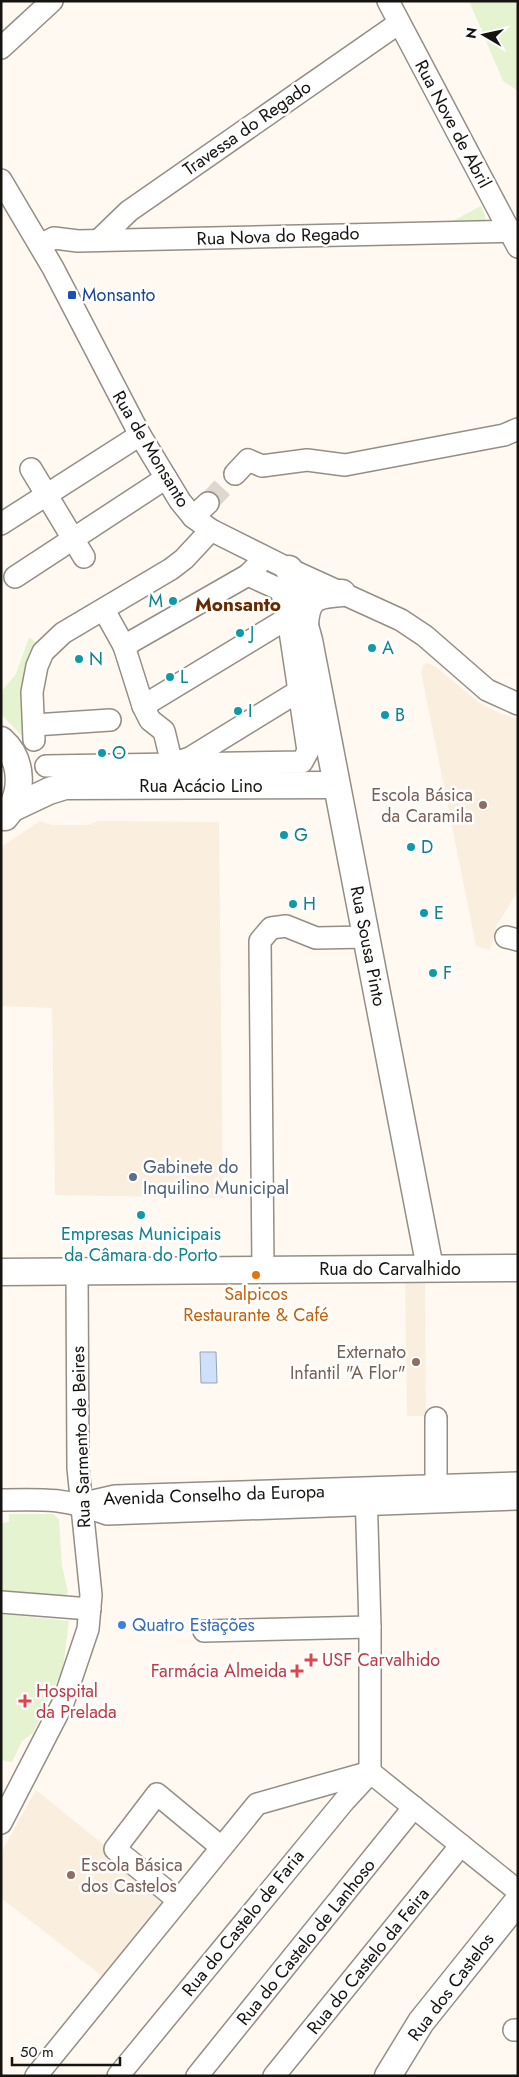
<svg xmlns="http://www.w3.org/2000/svg" width="519" height="2077" viewBox="0 0 519 2077" font-family="Jost,sans-serif">
<style>
.built{fill:#faeedf}
.green{fill:#e5f3d0}
.water{fill:#cee0fa;stroke:#97a3b4}
.lines{fill:none;stroke-linecap:round;stroke-linejoin:round}
.minor-tunnel{stroke:#dcd7d0;stroke-width:21;stroke-dasharray:21 11;stroke-linecap:butt}
.minor-casing{stroke:#948e86;stroke-width:24}
.major-casing{stroke:#948e86;stroke-width:29}
.minor{stroke:#fff;stroke-width:21}
.major{stroke:#fff;stroke-width:26}
.transit-dot{fill:#1a4fb4;stroke:#fff;stroke-width:2}
.culture-dot{fill:#0f9aa8;stroke:#fff;stroke-width:2}
.education-dot{fill:#8d6e63;stroke:#fff;stroke-width:2}
.service-dot{fill:#5c6f8a;stroke:#fff;stroke-width:2}
.food-dot{fill:#e8710a;stroke:#fff;stroke-width:2}
.shop-dot{fill:#3f7fe0;stroke:#fff;stroke-width:2}
.health-dot{fill:#e0444e;stroke:#fff;stroke-width:2}
.labels{text-anchor:middle;stroke-width:5;stroke-linejoin:round;paint-order:stroke}
.street-label{font-size:18px;fill:#161411;stroke:#fff}
.transit-label{font-size:18px;fill:#164399;stroke:#fff;text-anchor:start}
.culture-label{font-size:18px;fill:#0d838f;stroke:#fff;text-anchor:start}
.education-label{font-size:18px;fill:#785e54;stroke:#fff;text-anchor:end}
.service-label{font-size:18px;fill:#4e5e75;stroke:#fff;text-anchor:start}
.food-label{font-size:18px;fill:#c56008;stroke:#fff}
.shop-label{font-size:18px;fill:#366cbe;stroke:#fff;text-anchor:start}
.health-label{font-size:18px;fill:#be3a42;stroke:#fff;text-anchor:start}
.neighbourhood-label{font-size:19px;font-weight:bold;fill:#662a00;stroke:#fff}
</style>
<rect width="100%" height="100%" fill="#fff9f2"/>
<g class="built">
<path d="M428,663L436,667L477,701L496,712L518,719V891L497,925L490,950L476,946L421,672L424,664Z"/>
<path d="M40,821L52,825H88L99,821L219,822L223,1198L55,1195L52,1008L1,1006V847Z"/>
<path d="M405,1282H425L426,1416H407Z"/>
<path d="M36,1790L167,1896L102,1976L1,1898V1853Z"/>
</g>
<g class="green">
<path d="M469,1H518V91L503,81Z"/>
<path d="M481,206L485,215V224L445,225Z"/>
<path d="M29,637L39,645L24,702L22,736L1,714V692L16,674Z"/>
<path d="M9,1514H53L59,1519L62,1566L68,1592L64,1599L1,1594V1523L9,1522Z"/>
<path d="M1,1614L69,1621L63,1668L33,1733L22,1741L12,1762L1,1760Z"/>
</g>
<path class="water" d="M200,1352H216L217,1383H201Z"/>
<g class="lines">
<path class="minor-tunnel" d="M208,503L235,474"/>
<defs>
<g id="minor">
<path d="M388,1L518,247"/>
<path d="M1,48L52,1"/>
<path d="M1,180L53,268L140,435L180,501L193,517L211,530L289,569L401,620L425,636L487,690L518,704"/>
<path d="M100,239L129,211L399,23"/>
<path d="M40,245L54,238L78,241L518,231"/>
<path d="M31,469L84,557"/>
<path d="M235,474L248,460L262,466L307,460L345,465L504,435L518,429"/>
<path d="M193,517L208,503"/>
<path d="M1,524L140,435"/>
<path d="M15,577L166,478"/>
<path d="M104,610L124,646L248,575L258,565"/>
<path d="M124,646L143,706L150,720L164,731L172,764L190,758L299,691"/>
<path d="M143,706L288,618"/>
<path d="M34,725L110,720"/>
<path d="M34,740L32,692L37,666L43,652L63,633L171,569L184,559L211,530"/>
<path d="M46,766L302,762L308,751L288,618L281,590L248,575"/>
<path d="M506,937L518,940"/>
<path d="M263,1269L260,941L271,928L286,926L316,938L367,937"/>
<path d="M436,1418V1486"/>
<path d="M366,1490L370,1627V1772"/>
<path d="M1,1500C45,1499 65,1498 107,1514L518,1499"/>
<path d="M80,1504L115,1496L518,1483"/>
<path d="M1,1602L90,1609"/>
<path d="M204,1631L370,1627"/>
<path d="M370,1772L518,1891"/>
<path d="M1,1823L63,1703L88,1629L91,1595L78,1468L77,1271"/>
<path d="M178,1900L115,1849L157,1794L221,1847"/>
<path d="M514,2030H518"/>
<path d="M36,2076L257,1804L370,1772"/>
<path d="M118,2076L345,1800L370,1773"/>
<path d="M197,2076L414,1807"/>
<path d="M274,2076L461,1845"/>
</g>
<g id="major">
<path d="M289,569L309,640L430,1268"/>
<path d="M305,624C307,596 317,595 342,593"/>
<path d="M1,740C24,760 24,795 5,817"/>
<path d="M13,808L49,791L65,786L336,785"/>
<path d="M1,1272L518,1268"/>
<path d="M388,2076L421,2022L518,1901"/>
</g>
</defs>
<use href="#minor" class="minor-casing"/>
<use href="#major" class="major-casing"/>
<use href="#minor" class="minor"/>
<use href="#major" class="major"/>
</g>
<rect class="transit-dot" x="67" y="290" width="10" height="10" rx="2.5"/>
<g class="culture-dot">
<circle cx="173" cy="601" r="5"/>
<circle cx="240" cy="633" r="5"/>
<circle cx="372" cy="648" r="5"/>
<circle cx="79" cy="659" r="5"/>
<circle cx="170" cy="677" r="5"/>
<circle cx="238" cy="711" r="5"/>
<circle cx="385" cy="715" r="5"/>
<circle cx="102" cy="753" r="5"/>
<circle cx="284" cy="835" r="5"/>
<circle cx="411" cy="847" r="5"/>
<circle cx="293" cy="904" r="5"/>
<circle cx="424" cy="913" r="5"/>
<circle cx="433" cy="973" r="5"/>
<circle cx="141" cy="1215" r="5"/>
</g>
<g class="education-dot">
<circle cx="483" cy="805" r="5"/>
<circle cx="416" cy="1362" r="5"/>
<circle cx="71" cy="1875" r="5"/>
</g>
<circle class="service-dot" cx="133" cy="1177" r="5"/>
<circle class="food-dot" cx="256" cy="1275" r="5"/>
<circle class="shop-dot" cx="122" cy="1625" r="5"/>
<g class="health-dot">
<path d="M308.5 1652.5h5v5h5v5h-5v5h-5v-5h-5v-5h5z"/>
<path d="M294.5 1663.5h5v5h5v5h-5v5h-5v-5h-5v-5h5z"/>
<path d="M22.5 1693.5h5v5h5v5h-5v5h-5v-5h-5v-5h5z"/>
</g>
<g class="labels">
<g class="street-label">
<text transform="translate(453 124) rotate(62)" y="6">Rua Nove de Abril</text>
<text transform="translate(247 128) rotate(-35)" y="6">Travessa do Regado</text>
<text transform="translate(278 236) rotate(-2)" y="6">Rua Nova do Regado</text>
<text transform="translate(151 449) rotate(59)" y="6">Rua de Monsanto</text>
<text x="201" y="792">Rua Acácio Lino</text>
<text transform="translate(368 946) rotate(79)" y="6">Rua Sousa Pinto</text>
<text x="390" y="1275">Rua do Carvalhido</text>
<text transform="translate(81 1437) rotate(-92)" y="6">Rua Sarmento de Beires</text>
<text transform="translate(214 1495) rotate(-2)" y="6">Avenida Conselho da Europa</text>
<text transform="translate(243 1923) rotate(-51)" y="6">Rua do Castelo de Faria</text>
<text transform="translate(306 1942) rotate(-51)" y="6">Rua do Castelo de Lanhoso</text>
<text transform="translate(368 1961) rotate(-51)" y="6">Rua do Castelo da Feira</text>
<text transform="translate(451 1987) rotate(-53)" y="6">Rua dos Castelos</text>
</g>
<g class="transit-label">
<text x="82" y="301">Monsanto</text>
</g>
<g class="culture-label">
<text x="163" y="607" text-anchor="end">M</text>
<text x="250" y="639">J</text>
<text x="382" y="654">A</text>
<text x="89" y="665">N</text>
<text x="180" y="683">L</text>
<text x="248" y="717">I</text>
<text x="395" y="721">B</text>
<text x="112" y="759">O</text>
<text x="294" y="841">G</text>
<text x="421" y="853">D</text>
<text x="303" y="910">H</text>
<text x="434" y="919">E</text>
<text x="443" y="979">F</text>
<text x="141" y="1240" text-anchor="middle">Empresas Municipais<tspan x="141" dy="21">da Câmara do Porto</tspan></text>
</g>
<g class="education-label">
<text x="473" y="801">Escola Básica<tspan x="473" dy="21">da Caramila</tspan></text>
<text x="406" y="1358">Externato<tspan x="406" dy="21">Infantil "A Flor"</tspan></text>
<text x="81" y="1871" text-anchor="start">Escola Básica<tspan x="81" dy="21">dos Castelos</tspan></text>
</g>
<g class="service-label">
<text x="143" y="1173">Gabinete do<tspan x="143" dy="21">Inquilino Municipal</tspan></text>
</g>
<g class="food-label">
<text x="256" y="1300">Salpicos<tspan x="256" dy="21">Restaurante &amp; Café</tspan></text>
</g>
<g class="shop-label">
<text x="132" y="1631">Quatro Estações</text>
</g>
<g class="health-label">
<text x="322" y="1666">USF Carvalhido</text>
<text x="287" y="1677" text-anchor="end">Farmácia Almeida</text>
<text x="36" y="1697">Hospital<tspan x="36" dy="21">da Prelada</tspan></text>
</g>
<g class="neighbourhood-label">
<text x="238" y="611">Monsanto</text>
</g>
</g>
<rect width="519" height="2077" fill="none" stroke="#161411" stroke-width="5"/>
<g transform="translate(484 35) rotate(279)" stroke="#ffffff" stroke-width="4" paint-order="stroke">
<path d="M0-4L9 19L0 12L-9 19Z" fill="#161411"/>
<text y="-8" font-size="14" font-weight="bold" text-anchor="middle" fill="#161411">N</text>
</g>
<path d="M12 2057v8h108v-8" fill="none" stroke="#161411" stroke-width="2.5"/>
<text x="20" y="2057" font-size="15" fill="#161411" stroke="#ffffff" stroke-width="4" paint-order="stroke">50 m</text>
</svg>
